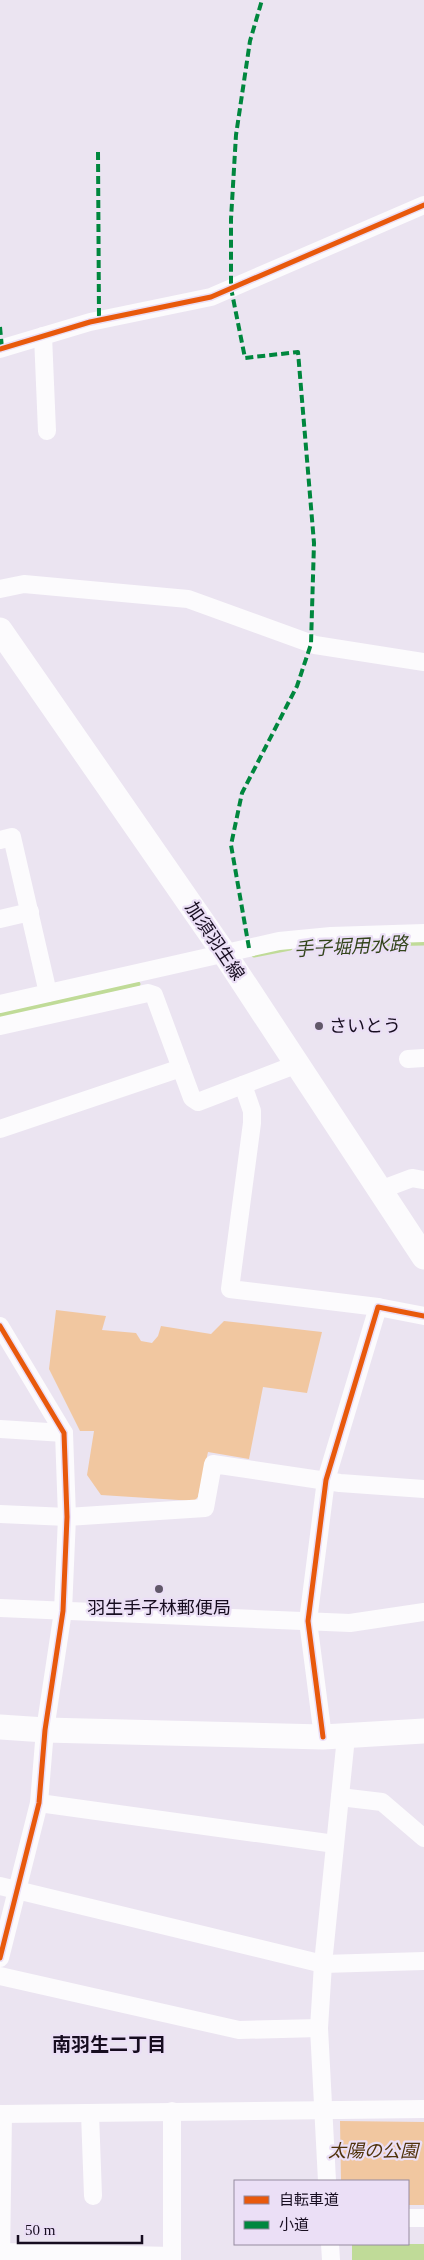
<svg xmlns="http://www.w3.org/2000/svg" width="424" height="2260" viewBox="0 0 424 2260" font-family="'Times New Roman','Noto Sans JP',serif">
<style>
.green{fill:#f1c7a0}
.water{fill:#c0db98}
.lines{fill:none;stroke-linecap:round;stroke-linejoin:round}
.stream{stroke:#c0db98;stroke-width:5}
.street{stroke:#fcfbfd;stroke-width:18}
.secondary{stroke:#fcfbfd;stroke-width:25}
.quiet{stroke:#00873e;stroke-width:4;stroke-dasharray:8 4;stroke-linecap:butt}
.cycleway-casing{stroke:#ebdff6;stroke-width:8}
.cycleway{stroke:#e8590c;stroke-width:5}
.poi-dot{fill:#615869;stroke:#ebdff6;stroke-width:2}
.labels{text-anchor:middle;stroke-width:4.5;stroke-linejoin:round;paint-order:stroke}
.street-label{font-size:18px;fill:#170d20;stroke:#ebdff6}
.poi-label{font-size:18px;fill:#170d20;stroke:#ebdff6;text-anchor:start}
.park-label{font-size:18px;font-style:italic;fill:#50320b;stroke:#ebdff6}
.water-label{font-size:19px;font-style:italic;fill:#34451c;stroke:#ebdff6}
.neighbourhood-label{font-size:19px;font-weight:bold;fill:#170d20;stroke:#ebdff6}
</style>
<rect width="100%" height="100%" fill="#ebe4f1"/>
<g class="green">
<path d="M56,1310L106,1316L102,1330L136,1333L141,1341L152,1343L158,1336L161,1326L211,1334L224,1321L322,1332L307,1393L263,1387L249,1459L208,1452L198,1497L194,1501L101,1495L87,1475L94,1431H80L49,1369Z"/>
<path d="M340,2121L424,2122V2205H408V2181H341Z"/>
</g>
<rect class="water" x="352" y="2244" width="72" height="16"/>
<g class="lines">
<g class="stream">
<path d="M328,945L424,943"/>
<path d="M254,955L290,948"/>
<path d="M0,1015L138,984"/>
</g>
<g class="street">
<path d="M43,336L47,431"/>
<path d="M0,349L90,322L211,297L424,205"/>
<path d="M0,589L24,584L188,599L315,645L424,662"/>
<path d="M0,840L12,837L48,993"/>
<path d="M0,919L30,912"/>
<path d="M0,1004L279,941L331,936L424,933"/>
<path d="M0,1026L148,993L154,995L192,1098L198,1102L287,1068L295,1061"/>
<path d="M408,1059L424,1058"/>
<path d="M243,1085L252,1111V1123L230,1289L378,1307"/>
<path d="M0,1129L181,1068"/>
<path d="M380,1190L412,1178L424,1180"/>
<path d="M0,1326L64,1433L67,1517L63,1611L45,1730L39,1803L0,1958"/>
<path d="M0,1429L64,1433"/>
<path d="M0,1514L67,1517L205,1508L213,1464L340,1483L424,1489"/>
<path d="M0,1608L350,1623L424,1612"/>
<path d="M323,1737L308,1621L326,1480L378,1307L424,1316"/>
<path d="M340,1797L382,1802L424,1838"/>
<path d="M39,1803L335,1844"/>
<path d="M0,1886L323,1964L424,1961"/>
<path d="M0,1976L239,2030L319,2028"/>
<path d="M172,2111V2260"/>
<path d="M90,2113L93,2196"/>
<path d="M0,2114H3L1,2260"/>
<path d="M3,2114L424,2109"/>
<path d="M327,2181L319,2028L323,1964L346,1737"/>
<path d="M408,2218H424"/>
<path d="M330,2244L331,2260"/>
<path d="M1,2252L172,2256"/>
</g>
<g class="secondary">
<path d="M0,630L224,953L424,1257"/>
<path d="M0,1727L45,1730L323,1737L424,1731"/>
</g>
<g class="quiet">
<path d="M98,152L99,320"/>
<path d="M0,327L2,348"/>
<path d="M249,948L231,845L242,793L297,686L311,644L314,543L298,352L245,358L231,288V219L236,135L250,41L262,0"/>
</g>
<defs>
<g id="cycleway">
<path d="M0,349L90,322L211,297L424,205"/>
<path d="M0,1326L64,1433L67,1517L63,1611L45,1730L39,1803L0,1958"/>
<path d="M323,1737L308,1621L326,1480L378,1307L424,1316"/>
</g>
</defs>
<use href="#cycleway" class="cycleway-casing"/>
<use href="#cycleway" class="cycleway"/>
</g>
<g class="poi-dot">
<circle cx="319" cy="1026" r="5"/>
<circle cx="159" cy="1589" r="5"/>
</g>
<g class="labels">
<g class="street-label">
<text transform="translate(215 941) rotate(56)" y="6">加須羽生線</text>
</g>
<g class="poi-label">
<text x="329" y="1032">さいとう</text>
<text x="159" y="1614" text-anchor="middle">羽生手子林郵便局</text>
</g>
<g class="park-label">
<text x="373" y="2157">太陽の公園</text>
</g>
<g class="water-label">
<text transform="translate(351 946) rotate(-3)" y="7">手子堀用水路</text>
</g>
<g class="neighbourhood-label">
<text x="109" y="2051">南羽生二丁目</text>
</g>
</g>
<rect x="234" y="2180" width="175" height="65" fill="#ebdff6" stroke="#968ba0"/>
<rect x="244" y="2196" width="25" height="8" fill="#e8590c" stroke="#968ba0"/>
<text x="279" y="2205" font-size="15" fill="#170d20">自転車道</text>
<rect x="244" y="2221" width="25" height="8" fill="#00873e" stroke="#968ba0"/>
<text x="279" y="2230" font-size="15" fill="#170d20">小道</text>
<path d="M18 2235v8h124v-8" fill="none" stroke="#170d20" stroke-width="2.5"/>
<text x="25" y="2235" font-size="15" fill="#170d20" stroke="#ebdff6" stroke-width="4" paint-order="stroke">50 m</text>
</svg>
